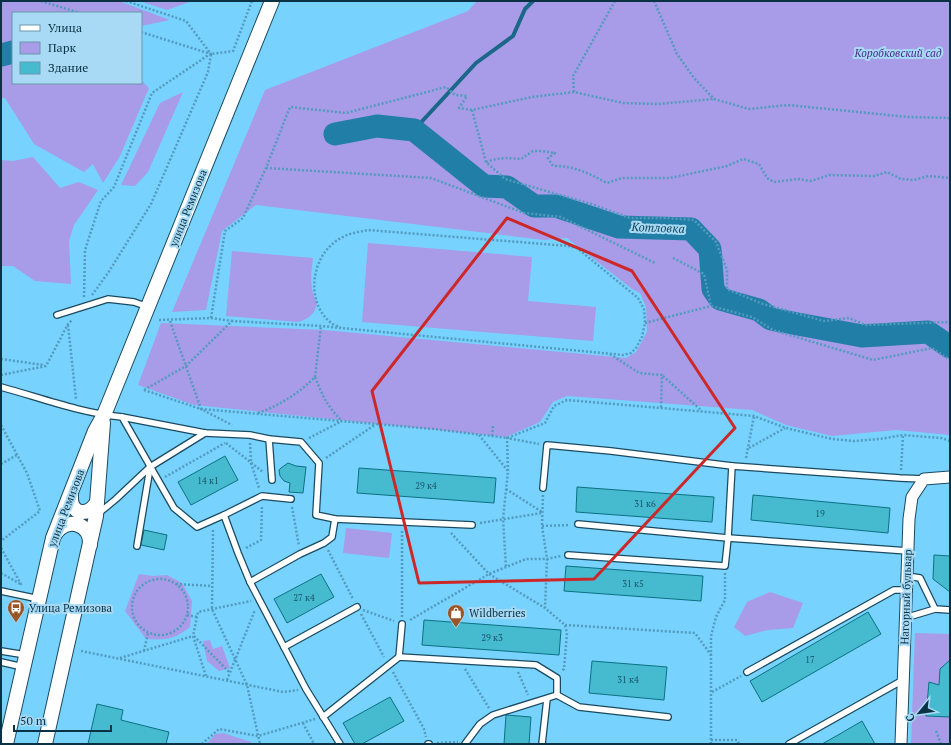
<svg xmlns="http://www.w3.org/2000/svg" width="951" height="745" viewBox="0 0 951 745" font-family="'PT Serif',serif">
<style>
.green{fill:#a89be7}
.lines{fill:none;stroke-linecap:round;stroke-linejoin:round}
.stream{stroke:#1a6789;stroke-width:4}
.river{stroke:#217ea6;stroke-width:23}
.building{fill:#46bbd0;stroke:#0b7181}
.service-casing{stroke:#194a60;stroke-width:8}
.minor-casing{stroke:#194a60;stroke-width:13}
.tertiary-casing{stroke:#194a60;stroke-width:16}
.path{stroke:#529bbe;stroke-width:2.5;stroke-dasharray:2 2;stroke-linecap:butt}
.service{stroke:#fff;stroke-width:5.5}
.minor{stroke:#fff;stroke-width:11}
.tertiary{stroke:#fff;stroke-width:14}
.marked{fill:none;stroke:#cc2829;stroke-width:3;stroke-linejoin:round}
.labels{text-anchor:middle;stroke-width:4;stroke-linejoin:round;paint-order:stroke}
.number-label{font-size:9px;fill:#195467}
.park-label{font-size:11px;font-style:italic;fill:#48288f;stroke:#a8daf5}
.street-label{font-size:11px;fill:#0a3244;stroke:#a8daf5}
.poi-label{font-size:11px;fill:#0a3244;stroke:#a8daf5;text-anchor:start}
.water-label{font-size:12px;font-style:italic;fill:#0b3f54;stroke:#a8daf5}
</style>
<rect width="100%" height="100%" fill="#78d2fe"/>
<g class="green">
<path d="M1,1H119L170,20L141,26V13H13V83H141V80L149,88L120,156L103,183L93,164L84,172L34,144L5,98H1Z"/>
<path d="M139,1H192L167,10Z"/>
<path d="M477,1H950V435L896,430L832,436L786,425L752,410L567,396L553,402L540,422L506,437L194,405L138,385L161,323L324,330L626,358L636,352L647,332L646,307L640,293L632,289L567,238L544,240L256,205L222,231L206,310L172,312L265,90L468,11Z"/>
<path d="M183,92L148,172L135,186L121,185L160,103Z"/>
<path d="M33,157L60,188L79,182L98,190L74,225L69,241L71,284L35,281L13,266H1V160L13,161Z"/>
<path d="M368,243L532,257L528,301L596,307L593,341L362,322Z"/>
<path d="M232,251L313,258C311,274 309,288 317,303C315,314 309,319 298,322L226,316Z"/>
<path d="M346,528L392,533L389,558L343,553Z"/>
<path d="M139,574L153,576L167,575L182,583L192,601L190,627C174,640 165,640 146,639L125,611Z"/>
<path d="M770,592L803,603L793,628L768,630L745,636L734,627L747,602Z"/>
<path d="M915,633L950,634V744H911Z"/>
<path d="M210,640L213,649L222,646L230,668L219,671L207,661L203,641Z"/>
<path d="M223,733L251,742L253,744H207L215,734Z"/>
</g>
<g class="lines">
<path class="stream" d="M414,130L476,63L513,36L525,9L533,1"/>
<g class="river">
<path d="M1,55L13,52"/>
<path d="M335,134L377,126L414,130L484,186L507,187L534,206H556L619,227L691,229L710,249L713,289L720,299L759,310L771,319L862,336L928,332L950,347"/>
</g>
</g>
<g class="building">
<path d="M225,456L238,480L191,505L178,482Z"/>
<path d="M288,463L296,466L306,467L303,493L289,492L290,483L284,481L280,476L279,470L281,468Z"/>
<path d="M359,468L496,478L494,503L357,493Z"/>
<path d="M577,487L714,497L712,522L576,512Z"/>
<path d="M753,495L890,508L888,533L751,520Z"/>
<path d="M144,530L167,535L164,550L141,545Z"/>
<path d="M934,555L950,556V592L933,579Z"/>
<path d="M566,566L703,576L701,601L564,591Z"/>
<path d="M321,574L334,597L287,623L274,599Z"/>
<path d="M868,612L881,634L762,702L750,681Z"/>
<path d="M424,620L561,630L559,655L422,645Z"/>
<path d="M950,660V717L926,716L929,682L939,685L940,669Z"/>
<path d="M592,661L667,667L664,700L589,693Z"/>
<path d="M390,697L404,721L362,744H355L343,723Z"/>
<path d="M97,704L123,710L121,720L169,732L166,744H88Z"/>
<path d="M506,715L531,717L529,744H504Z"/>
<path d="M862,721L875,744H822L838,735Z"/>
</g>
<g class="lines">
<defs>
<g id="service">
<path d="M57,315L108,299L134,302L148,307"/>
<path d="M1,387C41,398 81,413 122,417L174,508L197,527L224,515L238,553L250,582L306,689L340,744"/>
<path d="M122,417L205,433L250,435L269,439L301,442L319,463L316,515L335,519L472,525"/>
<path d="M269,439L272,480"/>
<path d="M732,466L900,478L924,479"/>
<path d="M543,488L547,445L611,451L732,466L728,538L725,566L568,555"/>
<path d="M99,513L116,499L150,467L205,433"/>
<path d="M224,515L262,496L291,499"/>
<path d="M578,524L728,538L908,551"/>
<path d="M137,546L150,468"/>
<path d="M907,576L920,578L935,609L950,610"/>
<path d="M250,582L300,554L324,543L332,537L335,519"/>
<path d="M1,591L39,599"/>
<path d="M905,618L935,609"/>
<path d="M284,647L357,607"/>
<path d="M1,651L26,655"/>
<path d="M399,657L402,624"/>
<path d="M1,662L23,667"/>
<path d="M747,672L894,590H906"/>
<path d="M557,695L579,707L668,717"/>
<path d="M323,717L399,657L536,665L557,678V695L493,715L480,724L465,744"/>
<path d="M428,744H429"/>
<path d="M542,744L547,699"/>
<path d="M789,744L903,680"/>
</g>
<path id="minor" d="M901,744L909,519L912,497L924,479L950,477"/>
<g id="tertiary">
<path d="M71,496C70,514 88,518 97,502"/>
<path d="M55,534C67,516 91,523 90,545"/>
<path d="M6,744L53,538L95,431L104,415L272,1"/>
<path d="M45,744L96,516L103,423"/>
</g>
</defs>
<use href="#service" class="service-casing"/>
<use href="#minor" class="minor-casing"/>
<use href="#tertiary" class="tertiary-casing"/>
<g class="path">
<path d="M41,1L80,13"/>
<path d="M126,1L186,21L211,54L141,32"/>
<path d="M615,1L573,76L574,92L623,103L658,104L714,99"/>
<path d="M654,1L677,54L694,78L714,99L749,109L788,105L908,117L950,118"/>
<path d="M472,110L486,162L505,179L591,204L630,218H666L694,220L716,242L727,270V289L763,304L824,321L849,318L865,325L950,322"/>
<path d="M486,162L496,159L507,158L521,159L533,151H542L555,153L548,158L553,166C575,166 588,173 607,183L622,178H670L727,166L743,159L759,164L767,178L774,182L798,179L811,181L829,175L874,176L887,172L901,179L914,180L928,176L950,178"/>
<path d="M266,168L431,178L524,213L561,217L655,263"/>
<path d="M673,258L704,274L711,306L752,317L773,330L873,360L932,348L950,360"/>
<path d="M92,295L108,273L151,204L208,72L211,54L233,51L252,1"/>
<path d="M84,297L85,250L101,201L114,187L152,93L210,54"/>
<path d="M211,318L225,231L243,218L266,168L290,107L346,113L446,87L455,95L467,96L459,108L472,110L532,97L574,92"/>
<path d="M159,320L211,318L232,321"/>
<path d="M170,321L201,409L232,425"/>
<path d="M645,323L711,306"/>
<path d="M68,325L76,399"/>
<path d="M610,354L639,373L662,375L661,408"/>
<path d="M1,359L44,365"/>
<path d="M1,375L46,366L68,324L72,320"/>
<path d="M663,376L702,411"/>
<path d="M315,377L321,326"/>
<path d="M144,390L186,366L232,321L321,326L341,328L623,355L631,353L636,348L642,337L645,323L644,309L638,298L577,248L569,246L368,230C359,232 349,233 341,238C312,253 304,300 330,322C333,325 338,326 341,328"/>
<path d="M144,390L201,409L434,429L507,438L545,423L554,406L567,400L754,416L786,428L832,439L854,441L880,439L903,435L941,438L950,441"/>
<path d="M258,413C280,405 298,394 315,377C323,397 327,406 342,421"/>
<path d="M1,425L27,473L40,511L1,541"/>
<path d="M479,435L508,471L503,519L506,567"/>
<path d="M492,436L493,426"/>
<path d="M309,438L342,421"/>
<path d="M226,443L263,472"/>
<path d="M250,443L251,463L259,488"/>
<path d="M749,448L785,428"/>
<path d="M326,458L376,424"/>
<path d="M746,458L754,416"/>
<path d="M1,464L17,455"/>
<path d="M901,470L903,435"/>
<path d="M508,471L507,438L539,444"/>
<path d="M165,477L225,443"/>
<path d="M506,489L542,512"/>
<path d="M543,495L542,526L547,559L545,608"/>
<path d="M292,507L299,546"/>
<path d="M480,523L542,513"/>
<path d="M542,526L570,525"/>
<path d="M213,530L212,609L247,685L260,744"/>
<path d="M451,533L489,574L545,608L565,625L567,633L564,669L562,671"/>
<path d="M1,548L22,586"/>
<path d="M246,548L261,540L262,505"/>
<path d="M328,550L353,599"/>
<path d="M1,573L22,585"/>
<circle cx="160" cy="607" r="28"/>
<path d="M176,584L212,586"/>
<path d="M363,610L394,621"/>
<path d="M361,614L384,657"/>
<path d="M187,615L197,617"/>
<path d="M402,617V530"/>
<path d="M410,620L489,574L526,559H547L561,556"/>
<path d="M565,625L695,633L711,655"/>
<path d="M194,636L230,673"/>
<path d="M81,651L283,692L298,690"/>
<path d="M144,651L148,633"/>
<path d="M120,658L193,636"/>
<path d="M465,669L489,708"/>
<path d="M393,672L424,729L426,737"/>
<path d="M518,672L528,695"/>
<path d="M206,676L193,636L198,612L251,601"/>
<path d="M227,680L255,610"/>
<path d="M712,692L741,676"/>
<path d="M303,723L314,744"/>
<path d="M936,731L941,744"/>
<path d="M711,740H737L739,744"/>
<path d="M437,743L458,742"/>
<path d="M202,744L219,729L258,736L315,719"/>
<path d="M711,744V636L716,617L725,600V573"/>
</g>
<use href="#service" class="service"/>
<use href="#minor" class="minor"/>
<use href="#tertiary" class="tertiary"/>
</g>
<path class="marked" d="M507,218L632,271L735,428L594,579L419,583L372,391Z"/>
<defs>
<symbol id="bus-pin" viewBox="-11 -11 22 30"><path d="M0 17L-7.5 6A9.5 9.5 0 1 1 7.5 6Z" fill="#9a5629" stroke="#a8daf5"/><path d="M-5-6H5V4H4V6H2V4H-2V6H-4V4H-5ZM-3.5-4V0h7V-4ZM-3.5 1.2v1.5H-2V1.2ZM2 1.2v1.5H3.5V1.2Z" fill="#fff"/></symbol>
<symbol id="shop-pin" viewBox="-11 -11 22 30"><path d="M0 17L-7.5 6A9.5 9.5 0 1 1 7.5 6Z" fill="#9a5629" stroke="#a8daf5"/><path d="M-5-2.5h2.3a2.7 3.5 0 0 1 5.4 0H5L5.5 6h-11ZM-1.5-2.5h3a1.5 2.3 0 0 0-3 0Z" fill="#fff"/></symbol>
</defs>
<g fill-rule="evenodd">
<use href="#bus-pin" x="6" y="598" width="20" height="27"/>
<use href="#shop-pin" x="446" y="603" width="20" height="27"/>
</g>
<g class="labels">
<g class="number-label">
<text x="208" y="484">14 к1</text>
<text x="426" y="489">29 к4</text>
<text x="645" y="507">31 к6</text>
<text x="820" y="517">19</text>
<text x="633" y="587">31 к5</text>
<text x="304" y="601">27 к4</text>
<text x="492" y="641">29 к3</text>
<text x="810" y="663">17</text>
<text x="628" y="683">31 к4</text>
</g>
<g class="park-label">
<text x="898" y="57">Коробковский сад</text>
</g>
<g class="street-label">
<text transform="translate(188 208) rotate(-68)" y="4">улица Ремизова</text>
<text transform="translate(66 508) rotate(-69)" y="4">улица Ремизова</text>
<text transform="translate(906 597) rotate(-88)" y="4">Нагорный бульвар</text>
</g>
<g class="poi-label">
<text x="29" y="612">Улица Ремизова</text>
<text x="469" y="617">Wildberries</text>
</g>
<g class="water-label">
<text transform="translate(658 228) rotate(2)" y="4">Котловка</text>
</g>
</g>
<rect width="951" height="745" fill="none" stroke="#0a3244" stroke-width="4"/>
<rect x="12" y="12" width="130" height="72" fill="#a8daf5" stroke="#6997ae"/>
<rect x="20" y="25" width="20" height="6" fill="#ffffff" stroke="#6997ae"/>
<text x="48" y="32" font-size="12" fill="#0a3244">Улица</text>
<rect x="20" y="42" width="20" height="12" fill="#a89be7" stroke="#6997ae"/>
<text x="48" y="52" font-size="12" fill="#0a3244">Парк</text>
<rect x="20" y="62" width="20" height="12" fill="#46bbd0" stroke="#6997ae"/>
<text x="48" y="72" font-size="12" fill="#0a3244">Здание</text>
<g transform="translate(919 713) rotate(241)" stroke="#a8daf5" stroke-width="3" paint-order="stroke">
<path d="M0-3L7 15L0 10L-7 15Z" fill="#0a3244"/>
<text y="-6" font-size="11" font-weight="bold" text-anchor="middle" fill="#0a3244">С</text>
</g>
<path d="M14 725v6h97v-6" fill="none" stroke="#0a3244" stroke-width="2"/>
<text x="20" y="725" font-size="12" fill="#0a3244" stroke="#a8daf5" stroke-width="3" paint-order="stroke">50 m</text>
</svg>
